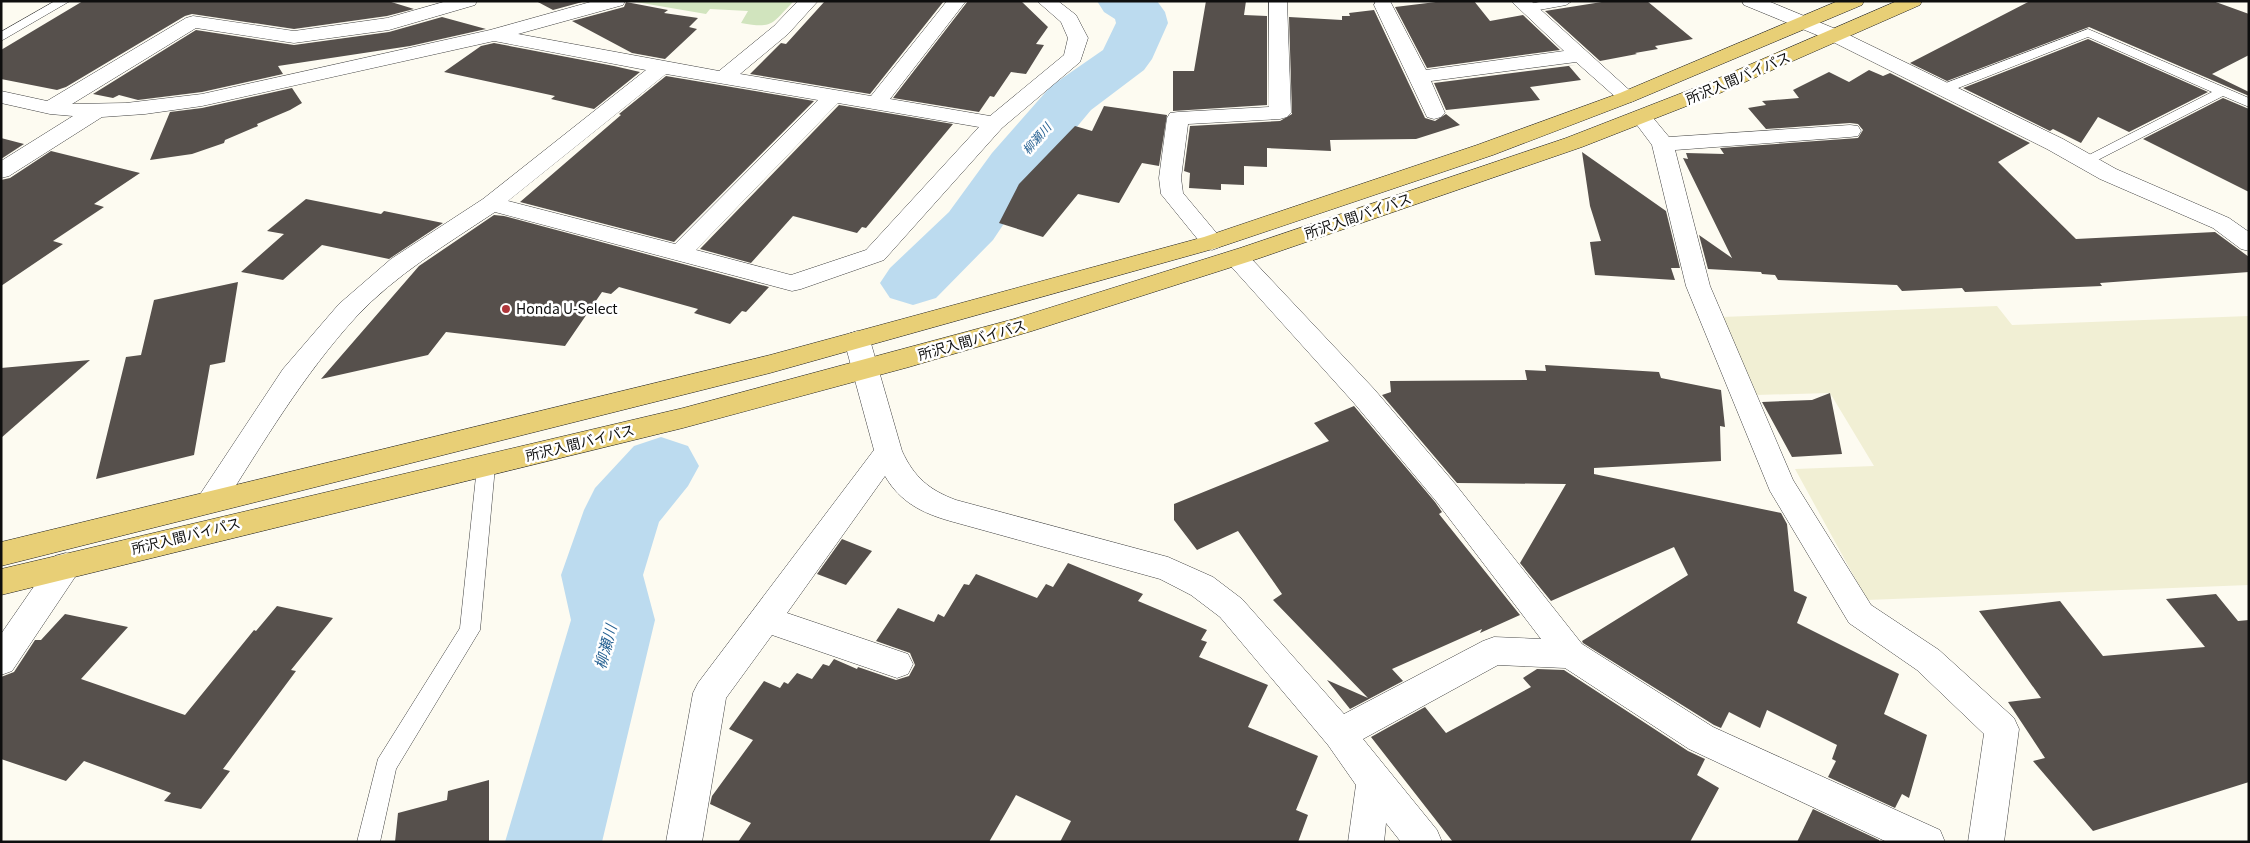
<svg xmlns="http://www.w3.org/2000/svg" width="2250" height="843" viewBox="0 0 2250 843" font-family="Georgia,'Noto Sans JP',serif">
<style>
.farmland{fill:#f1efd4}
.green{fill:#d1e4be}
.lines{fill:none;stroke-linecap:round;stroke-linejoin:round}
.river{fill:#bcdbef;fill-rule:evenodd}
.building{fill:#56504c}
.lane-casing{stroke:#414141;stroke-width:1}
.street-casing{stroke:#414141;stroke-width:1}
.primary-casing{stroke:#1f1f1f;stroke-width:1}
.lane{fill:#fff;fill-rule:evenodd}
.street{fill:#fff;fill-rule:evenodd}
.primary{fill:#e8cf76;fill-rule:evenodd}
.poi-dot{fill:#ae363a;stroke:#fff;stroke-width:2}
.labels{text-anchor:middle;stroke-width:5;stroke-linejoin:round;paint-order:stroke}
.far-water-label{font-size:12px;font-style:italic;fill:#266192;stroke:#fff}
.street-label{font-size:14px;fill:#0e0e0e;stroke:#fff}
.poi-label{font-size:14px;fill:#0e0e0e;stroke:#fff;text-anchor:start}
.water-label{font-size:15px;font-style:italic;fill:#266192;stroke:#fff}
</style>
<rect width="100%" height="100%" fill="#fdfbf1"/>
<path class="farmland" d="M1997,306L2012,325L2249,316V585L1867,600L1795,469L1874,466L1830,393L1756,395L1722,317Z"/>
<path class="green" d="M638,1H794C771,24 774,29 741,23L748,11L710,9L706,14L636,2Z"/>
<g class="lines">
<g class="river">
<path d="M1097,1H1157L1165,12L1168,23L1152,59L1144,70L1091,110L1035,177L993,240L936,298L913,305L890,298L880,283L890,268L949,212L992,153L1051,86L1103,50L1116,23L1115,19L1104,12Z"/>
<path d="M661,437L688,446L699,466L688,486L659,522L643,575L655,620L602,842H505L571,620L561,575L584,510L595,488L634,446Z"/>
</g>
</g>
<g class="building">
<path d="M83,1H388L414,9L387,16L294,29L192,14L185,16L66,87L57,90L1,79V50Z"/>
<path d="M536,1H586L553,10Z"/>
<path d="M825,1H944L870,94L750,74L781,43L786,44Z"/>
<path d="M968,1H1021L1048,27L1036,44L1044,45L1026,74L1011,72L994,97L990,96L979,112L893,98Z"/>
<path d="M1206,1H1246L1244,15L1267,16V105L1173,111V71H1194Z"/>
<path d="M1444,1H1474L1490,21L1523,15L1560,50L1427,68L1395,7Z"/>
<path d="M1608,1H1647L1693,39L1655,46L1658,49L1635,53L1637,54L1600,61L1545,11Z"/>
<path d="M2030,1H2213L2249,14V55L2212,74L2249,92V96L2089,27L1947,81L1910,63Z"/>
<path d="M626,2L668,10L664,13L698,18L689,27L697,29L665,59L632,53L572,21L624,7Z"/>
<path d="M1374,10L1425,118L1435,121L1446,114L1460,125L1416,139L1330,140L1331,151L1267,148V167L1244,166V185L1221,184V190L1189,188L1190,173L1184,171L1190,126L1280,121L1292,114L1289,17L1342,20V16H1350L1349,13Z"/>
<path d="M442,17L486,29L410,46L278,66L283,74L202,92L138,100L119,95L113,98L93,94L196,30L294,45L389,32Z"/>
<path d="M2088,39L2208,92L2129,132L2098,117L2081,143L2053,129L2050,131L1963,88Z"/>
<path d="M494,43L614,66L640,72L594,109L551,99L555,96L444,72L481,46Z"/>
<path d="M1576,65L1569,66L1581,80L1530,87L1540,100L1446,110L1434,83Z"/>
<path d="M1869,70L1883,76L1890,73L2030,143L1998,162L2076,239L2215,232L2249,257V272L2100,283L2102,286L1965,292L1962,288L1902,291L1897,285L1778,280L1775,275L1762,274L1761,272L1708,269L1699,235L1732,258L1683,158L1688,159L1686,153L1724,154L1720,148L1858,138L1863,130L1858,124L1850,123L1766,129L1748,108L1766,105L1762,101L1799,98L1793,90L1829,72L1849,82Z"/>
<path d="M666,76L814,101L674,242L520,202L621,115L619,114Z"/>
<path d="M292,88L302,103L290,110L257,124L258,126L225,140L224,143L192,154L150,160L170,112L202,108Z"/>
<path d="M2223,98L2249,109V192L2143,139Z"/>
<path d="M839,105L953,124L866,228L862,227L857,233L793,216L751,263L700,249Z"/>
<path d="M1104,106L1167,115L1159,166L1142,163L1119,203L1078,194L1043,237L999,223L1019,184L1075,126L1092,131Z"/>
<path d="M1,138L24,144L1,159Z"/>
<path d="M51,151L140,173L94,204L104,207L53,241L63,244L1,286V180L10,178Z"/>
<path d="M1582,152L1666,211L1680,268H1671L1675,280L1595,275L1590,242L1601,241L1590,206Z"/>
<path d="M306,199L381,214L384,211L443,223L389,259L322,245L283,280L241,272L284,234L267,231Z"/>
<path d="M494,215L504,216L769,287L746,312L742,311L730,324L694,313L698,309L619,287L611,294L602,292L565,346L446,332L428,355L321,379L419,266Z"/>
<path d="M238,282L225,362L210,365L194,455L96,479L126,357L141,355L154,300Z"/>
<path d="M90,360L1,438V368Z"/>
<path d="M1545,365L1659,372L1661,378L1721,390L1725,427L1720,426L1721,461L1594,468V474L1781,513L1787,524L1794,591L1807,597L1797,623L1899,674L1884,714L1927,735L1909,798L1902,794L1895,808L1828,777L1836,761L1832,759L1837,745L1767,710L1760,728L1729,712L1721,728L1714,725L1583,643L1582,641L1688,575L1674,547L1551,601L1520,563L1566,484L1457,483L1382,395L1391,392L1390,381L1527,380L1525,370L1546,371Z"/>
<path d="M1830,393L1842,454L1792,457L1762,402L1812,400Z"/>
<path d="M1354,406L1435,502L1442,512L1439,514L1520,615L1480,633L1482,629L1392,669L1403,681L1350,709L1327,680L1368,698L1273,600L1282,594L1238,531L1197,550L1174,520V504L1329,441L1314,423Z"/>
<path d="M842,539L872,551L846,585L817,574Z"/>
<path d="M1068,563L1143,594L1138,601L1207,630L1201,640L1207,642L1199,657L1268,685L1248,727L1318,756L1296,810L1308,815L1298,842H1060L1071,821L1016,795L989,842H738L751,823L710,804L712,796L753,740L729,729L764,681L780,688L784,682L788,684L797,673L812,679L823,664L829,666L834,659L857,669L858,667L896,680L909,676L915,665L910,653L876,641L898,608L934,622L938,614L944,617L964,584L969,585L976,574L1037,598L1046,584L1053,587Z"/>
<path d="M2216,594L2238,621L2249,620V782L2093,831L2033,761L2045,758L2008,702L2041,698L1979,611L2060,601L2103,656L2205,647L2166,599Z"/>
<path d="M277,606L333,618L291,670L296,671L223,769L230,771L201,809L164,801L171,793L84,761L66,781L1,759V677L14,672L35,640H41L65,614L128,627L81,679L185,715L254,630L256,631Z"/>
<path d="M1537,669L1564,670L1688,751L1705,759L1697,775L1719,788L1690,842H1453L1371,737L1425,707L1446,733L1531,687L1523,678Z"/>
<path d="M489,780V842H395L398,813L447,800L448,791Z"/>
<path d="M1813,809L1879,840V842H1797Z"/>
</g>
<g class="lines">
<defs>
<g id="lane">
<path d="M55,1H70L1,41V32Z"/>
<path d="M1545,1H1572L1566,5L1528,12L1522,8L1524,5Z"/>
<path d="M2088,29L2249,98V107L2223,96L2088,165L2081,161L2083,158L2212,92L2088,37L1948,92H1938L1936,89L1938,86Z"/>
<path d="M486,460L492,462L495,467L480,630L396,769L380,842H357L378,759L460,628L477,467L480,462Z"/>
</g>
<g id="street">
<path d="M447,1H477L475,5L389,30L294,43L196,28L72,104L126,103L202,94L490,30L594,1H625L623,5L518,34L719,71L774,26L798,1H818L788,34L740,74L871,96L947,1H966L890,99L990,116L1064,55L1068,38L1061,22L1037,1H1058L1076,15L1088,38L1080,62L1002,128L884,260L801,289L792,291L495,212C447,244 395,275 356,317C303,375 263,443 221,509L211,512L201,509L196,501L201,493L283,369L339,304L391,259L483,199L646,70L494,41L202,106L145,114L102,117L9,176L1,178V161L73,116L50,114L1,103V91L47,101L186,18L193,16L294,31L387,18ZM666,74L818,100L675,244L508,201ZM838,103L979,127L866,250L791,275L696,250Z"/>
<path d="M1269,1H1287L1291,113L1287,117L1280,119L1188,124L1181,178L1183,193L1224,242L1220,247L1212,250L1204,247L1161,194L1159,178L1167,118L1170,113L1178,112L1269,107Z"/>
<path d="M1376,1H1390L1426,70L1564,51L1511,1H1531L1637,97L1634,101L1627,103L1620,101L1576,62L1431,81L1445,113L1441,117L1434,119L1427,117L1374,5Z"/>
<path d="M1742,1H1768L1843,32L2063,139L2116,169L2229,218L2249,232V251L2241,249L2213,228L2100,179L2047,149L1829,40L1744,5Z"/>
<path d="M1642,111L1649,113L1669,137L1850,125L1858,126L1861,131L1858,136L1850,137L1675,150L1710,286L1793,480L1871,605L1939,650L2014,718L2019,729L2004,842H1968L1984,734L1917,670L1849,623L1770,491L1686,286L1652,145L1631,117L1635,113Z"/>
<path d="M1237,250L1246,253L1374,389L1456,485L1582,644L1713,727L1940,830L1945,842H1887L1689,749L1565,668L1498,665L1363,739L1437,830L1442,842H1401L1386,823L1384,842H1348L1356,785L1328,745L1220,617L1191,595L1160,579L950,521C922,513 900,502 885,476L787,613L908,654L913,664L908,674L897,678L772,635L726,698L702,842H666L693,693L698,683L874,450L844,340L848,334L857,331L866,334L870,340L902,451C914,477 929,490 956,500L1168,557L1213,577L1242,599L1344,714L1483,641L1494,637L1541,639L1436,501L1354,403L1228,263L1225,258L1228,253Z"/>
<path d="M66,553L77,556L81,565L77,574L12,671L1,675V634L55,556Z"/>
</g>
<g id="primary">
<path d="M1838,1H1864L1862,5L1634,101L1493,155L1220,247L770,373L1,566V542L770,355L1204,237L1477,145L1620,93Z"/>
<path d="M1897,1H1922L1920,5L1720,93L1582,147L1257,259L1032,331L909,367L683,428L1,595V569L683,408L1014,319L1240,248L1566,138L1705,84Z"/>
</g>
</defs>
<use href="#lane" class="lane-casing"/>
<use href="#street" class="street-casing"/>
<use href="#primary" class="primary-casing"/>
<use href="#lane" class="lane"/>
<use href="#street" class="street"/>
<use href="#primary" class="primary"/>
</g>
<circle class="poi-dot" cx="506" cy="309" r="5"/>
<g class="labels">
<g class="far-water-label">
<text transform="translate(1037 139) rotate(-49)" y="4">柳瀬川</text>
</g>
<g class="street-label">
<text transform="translate(1738 78) rotate(-23)" y="5">所沢入間バイパス</text>
<text transform="translate(1358 216) rotate(-19)" y="5">所沢入間バイパス</text>
<text transform="translate(972 340) rotate(-16)" y="5">所沢入間バイパス</text>
<text transform="translate(580 443) rotate(-14)" y="5">所沢入間バイパス</text>
<text transform="translate(186 536) rotate(-14)" y="5">所沢入間バイパス</text>
</g>
<g class="poi-label">
<text x="516" y="314">Honda U-Select</text>
</g>
<g class="water-label">
<text transform="translate(606 647) rotate(-75)" y="5">柳瀬川</text>
</g>
</g>
<rect width="2250" height="843" fill="none" stroke="#0e0e0e" stroke-width="5"/>
</svg>
